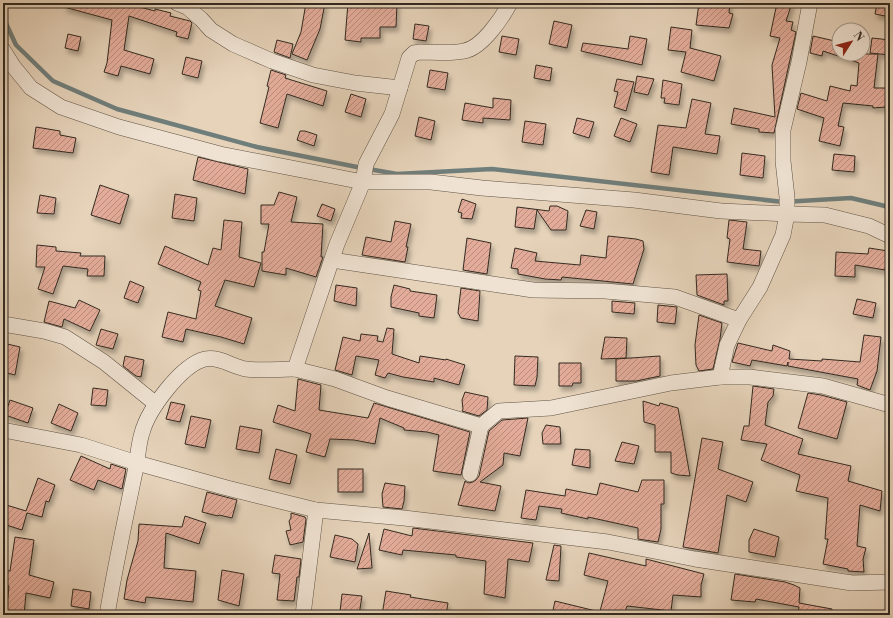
<svg xmlns="http://www.w3.org/2000/svg" width="893" height="618" viewBox="0 0 893 618" font-family="'Libre Bodoni',serif">
<style>
.lines{fill:none;stroke-linecap:round;stroke-linejoin:round}
.stream{stroke:#707e7b;stroke-width:4.5}
.building{fill:url(#building-hatch);stroke:#332a20;filter:url(#shadow)}
.street-casing{stroke:#605446;stroke-width:16}
.street{stroke:#efe2d2;stroke-width:15}
</style>
<defs>
<pattern id="building-hatch" width="6" height="6" patternUnits="userSpaceOnUse"><rect width="6" height="6" fill="#e3ac9a"/><path d="M-1 1l2-2M0 6l6-6M5 7l2-2" fill="none" stroke="#b98c7d"/></pattern>
<filter id="shadow"><feDropShadow dx="2.5" dy="4.5" stdDeviation="2" flood-color="#0004"/></filter>
</defs>
<rect width="100%" height="100%" fill="#e6d3ba"/>
<filter id="stains"><feTurbulence type="fractalNoise" baseFrequency=".005" numOctaves="4"/><feColorMatrix values="0 0 0 0 .2 0 0 0 0 .09 0 0 0 0 .02 0 0 0 .5 -.17"/></filter>
<radialGradient id="worn" r=".72"><stop offset=".6" stop-color="#630" stop-opacity="0"/><stop offset="1" stop-color="#630" stop-opacity=".3"/></radialGradient>
<g class="lines">
<path class="stream" d="M3,17L16,45L53,81L117,109L257,147L357,167L397,174L492,169L783,202L851,198L885,206L890,211"/>
</g>
<g class="building">
<path d="M65,3H124L155,11V9L171,13L170,16L190,21L192,23L188,39L176,36L177,32L129,16L124,50L154,59L150,74L121,66L118,76L104,72L107,63L112,20L64,7Z"/>
<path d="M306,3H325L320,29L307,60L292,54L301,32Z"/>
<path d="M348,3H397L396,27H380V38H361V42L345,40Z"/>
<path d="M699,3H730L729,13L733,14L729,28L696,25Z"/>
<path d="M777,3H792L786,21L793,22L791,30L796,32L774,133L759,132V129L731,124L734,108L775,117L772,65L780,38L770,36Z"/>
<path d="M877,3H890V17L875,14Z"/>
<path d="M554,21L572,25L567,48L549,44Z"/>
<path d="M415,24L429,26L426,41L413,39Z"/>
<path d="M671,27L692,30L690,48L721,56L714,81L681,72L686,52L668,50Z"/>
<path d="M68,34L81,37L78,51L65,48Z"/>
<path d="M502,36L519,39L516,55L499,52Z"/>
<path d="M630,36L647,39L642,65L581,51L583,43L628,49Z"/>
<path d="M813,36L839,42V54H878L874,88H886V107L873,108V106L843,103L838,126L844,127L840,146L819,141L824,118L797,109L801,93L827,101L830,86L850,91L851,85L857,86L859,63L823,51L822,56L810,53Z"/>
<path d="M872,38L890,40V55L870,53Z"/>
<path d="M277,40L293,44L290,58L274,52Z"/>
<path d="M186,57L202,61L198,78L182,74Z"/>
<path d="M536,65L552,68L550,81L534,78Z"/>
<path d="M271,70L286,75L285,78L327,91L323,106L287,94L278,128L260,123L269,87L267,86Z"/>
<path d="M430,70L448,73L445,90L427,87Z"/>
<path d="M637,76L654,79L648,95L634,92Z"/>
<path d="M617,79L634,82L626,111L614,107L618,92L614,91Z"/>
<path d="M663,80L682,84L679,105L664,103L665,98H661Z"/>
<path d="M351,94L366,99L361,117L345,112Z"/>
<path d="M493,98L511,100L510,120L483,118V123L462,120L465,103L493,108Z"/>
<path d="M692,99L711,103L705,134L720,136L717,154L673,147L669,175L651,172L658,125L686,128Z"/>
<path d="M419,117L435,121L431,140L415,136Z"/>
<path d="M577,118L594,122L589,138L573,133Z"/>
<path d="M621,118L637,124L630,142L614,136Z"/>
<path d="M525,121L546,124L543,145L522,142Z"/>
<path d="M36,127L60,131V135L76,138L73,153L33,148Z"/>
<path d="M300,131H305L317,135L314,146L297,140Z"/>
<path d="M742,153L765,156L763,178L740,175Z"/>
<path d="M834,154L855,156L854,172L832,170Z"/>
<path d="M198,157L248,169L245,194L193,180Z"/>
<path d="M100,185L129,195L120,224L91,215Z"/>
<path d="M279,192L297,197L291,222L323,224L321,257H323L316,277L286,268V275L262,271V252H264L269,224H261V205H274Z"/>
<path d="M175,194L197,198L194,221L172,218Z"/>
<path d="M40,195L56,198L54,214L37,213Z"/>
<path d="M462,199L476,204L472,219L461,218L462,213L458,212Z"/>
<path d="M322,204L335,209L331,221L317,216Z"/>
<path d="M550,206H557L568,211L566,230H551L537,210L534,229L515,227L517,207L549,211Z"/>
<path d="M586,210L597,212L594,229L580,226Z"/>
<path d="M224,220L242,222L239,257L261,263L254,287L225,280L215,306L252,318L244,344L221,337L186,329L183,342L162,337L168,312L196,319L201,291L198,290L201,282L158,264L165,246L208,265L213,248L221,250Z"/>
<path d="M729,220L747,222L743,249L761,251L759,266L727,262L730,239L727,238Z"/>
<path d="M395,221L411,224L406,247H408L405,262L362,255L366,237L391,242Z"/>
<path d="M608,236L636,239L643,241L644,249L633,284L562,277L561,280L545,279L518,274V269L511,268L515,248L537,253L535,261L580,265L581,255L606,258Z"/>
<path d="M467,238L491,243L487,274L463,270Z"/>
<path d="M37,245L56,247V251L81,253L80,256H105L104,276H87L88,269L63,266L53,294L38,289L45,267H36Z"/>
<path d="M869,248L888,251L885,270L855,265V277L835,276L836,252L868,254Z"/>
<path d="M727,274L728,301H724V305L697,295L696,275Z"/>
<path d="M130,281L144,287L138,303L124,298Z"/>
<path d="M336,285L357,288L356,306L334,301Z"/>
<path d="M394,285L410,289V291L437,295L434,318L419,316V313L391,307V297Z"/>
<path d="M461,288L480,291L478,321L461,318L458,313Z"/>
<path d="M857,299L876,303L873,318L853,314Z"/>
<path d="M79,300L100,310L90,331L64,319L62,327L44,322L49,301L75,308Z"/>
<path d="M612,301L635,303L634,314L612,312Z"/>
<path d="M658,305L677,307L675,324L657,322Z"/>
<path d="M699,315L722,323L720,339L713,369L699,371L696,365L695,345Z"/>
<path d="M387,328L394,329L392,354L419,363L420,356L446,360V359L465,365L459,385L434,378V382L403,377L388,373L385,378L375,375L379,360L356,356L352,375L335,370L343,337L360,341L361,334L378,336L377,341L383,342Z"/>
<path d="M101,329L118,334L113,349L96,345Z"/>
<path d="M864,335L881,337L877,371L870,390L857,385L858,379L788,366V362L787,366L752,360L750,366L732,362L738,343L772,351L773,345L790,351L789,359L822,361V359L860,362Z"/>
<path d="M605,337L627,338L626,358L601,359Z"/>
<path d="M3,343L20,347L15,375L3,372Z"/>
<path d="M125,356L144,360L141,377L136,376L123,366Z"/>
<path d="M515,356L538,357L537,377L535,386L514,385Z"/>
<path d="M660,356V376L636,381H616V359Z"/>
<path d="M559,363H581V383H573L572,386H559Z"/>
<path d="M298,379L321,385L319,410L368,418L374,403L470,432L461,475L433,471L439,435L427,432L404,430V428L380,418L375,444L354,440L330,439L325,457L306,452L311,434L273,422L278,405L295,411Z"/>
<path d="M753,386L774,389L773,396L768,402L765,425L803,439L798,454L851,466L848,481L882,491L880,511L860,505L857,546L866,548L863,559L864,572L848,571V569L823,564L828,539H825L828,498L796,491L800,475L761,460L767,444L741,440L744,426H749Z"/>
<path d="M93,388L108,390L106,406L91,405Z"/>
<path d="M465,392L488,397L487,410L479,416L462,411L463,409L462,400Z"/>
<path d="M808,393L821,395L847,402L837,439L798,428Z"/>
<path d="M10,400L33,408L28,423L5,415Z"/>
<path d="M643,401L659,406L660,403L678,408L690,476L678,475L671,473V452H655V425L644,422Z"/>
<path d="M171,402L185,405L180,422L166,419Z"/>
<path d="M59,404L78,413L71,431L51,423Z"/>
<path d="M191,416L211,420L205,448L185,444Z"/>
<path d="M528,418L520,456L504,453L503,465L480,482L501,486L495,511L458,505L465,481L468,483L473,482L476,480L479,476L489,431L502,420Z"/>
<path d="M546,425L560,427L561,444H543L542,433Z"/>
<path d="M240,426L262,430L259,453L236,449Z"/>
<path d="M702,438L723,442L718,469L753,482L746,502L727,495L718,553L683,547Z"/>
<path d="M622,442L639,446L634,464L615,461Z"/>
<path d="M276,449L297,455L290,484L269,479Z"/>
<path d="M575,449L590,450V468L572,465Z"/>
<path d="M81,456L110,469L111,464L126,469L122,489L98,480L94,490L70,480Z"/>
<rect x="338" y="469" width="25" height="23"/>
<path d="M38,478L55,485L49,502L46,501L42,517L27,513L22,530L3,524V504L26,511Z"/>
<path d="M642,480H664V504H661V529L658,542L638,539V528L588,517V519L561,513L562,509L539,506L536,520L521,518L526,490L565,496L566,489L597,495L600,483L638,492Z"/>
<path d="M385,483L405,486L404,501L402,509L383,507L382,494Z"/>
<path d="M207,492L237,500L232,518L219,515L218,516L202,512Z"/>
<path d="M291,513L305,517L306,519L303,542L290,545L286,531L291,530L289,521L291,518Z"/>
<path d="M185,516L206,523L199,544L166,533L164,568L196,571L193,602L146,597L145,603L124,599L127,580L138,541L139,524L182,527Z"/>
<path d="M413,528L533,543L529,562L508,559L505,598L484,594L486,561L456,557V555L403,550L402,555L379,550L384,529L412,536Z"/>
<path d="M754,529L779,537L775,557L749,552V540Z"/>
<path d="M369,533L372,568L357,569Z"/>
<path d="M335,535L352,539L358,544L355,562L330,557Z"/>
<path d="M15,537L34,540L29,575L54,582L50,598L26,593L24,615H6L9,586L3,585V570L10,571Z"/>
<path d="M554,545L561,546L559,581L546,580Z"/>
<path d="M589,553L646,566V559L704,574L701,585V597L673,595L671,611L627,606L624,615H599L608,581L584,575Z"/>
<path d="M275,555L301,559L299,577H297L294,601L277,600L280,574L272,573Z"/>
<path d="M222,570L244,574L239,606L218,600Z"/>
<path d="M735,574L785,582L794,585L800,588L799,603L832,609V615H798L799,607L756,599L755,602L731,600Z"/>
<path d="M73,589L91,592L89,609L71,606Z"/>
<path d="M386,591L411,595L410,597L448,603L446,615H382Z"/>
<path d="M342,594L362,596L359,615L340,612Z"/>
<path d="M555,601L596,611L595,615H552Z"/>
</g>
<g class="lines">
<defs>
<g id="street">
<path d="M177,3L187,7L201,19L211,30L233,44L272,61L313,75L355,83L400,88"/>
<path d="M3,50L13,66L31,88L61,107L119,127L220,154L363,182H431L482,188L634,200L721,211L787,214L825,215L869,226L890,236"/>
<path d="M332,260L533,290L605,291L675,297L739,320"/>
<path d="M3,324L44,331L65,337L104,362L156,404"/>
<path d="M295,369L335,379L387,398L481,426L499,411L551,408L671,383L720,377H750L823,386L890,405"/>
<path d="M720,377L727,345L739,320L760,287L783,235L787,214V197L783,161V130L799,62L810,3"/>
<path d="M3,430L81,445L137,463L227,488L316,510L404,518L608,542L695,559L852,583L890,582"/>
<path d="M470,474L481,426"/>
<path d="M107,615C115,567 125,520 135,472C138,459 138,445 142,433C148,410 181,365 205,359C219,356 233,367 246,369C259,371 281,369 295,369L337,244L363,182L366,164L392,114L409,58L414,53L420,52C433,52 452,54 464,51C482,48 502,18 510,3"/>
<path d="M303,615L316,510"/>
</g>
</defs>
<use href="#street" class="street-casing"/>
<use href="#street" class="street"/>
</g>
<rect width="893" height="618" fill="none" stroke="#e6d3ba" stroke-width="16"/>
<rect x="4" y="4" width="885" height="610" fill="none" stroke="#332a20" stroke-width="2"/>
<rect x="8" y="8" width="877" height="602" fill="none" stroke="#332a20"/>
<g transform="translate(851 42) rotate(54)"><circle r="19" fill="#efe2d2" stroke="#a4988b"/>
<path d="M0-3L7 15L0 10L-7 15Z" fill="#8f2418"/>
<text y="-6" font-size="11" font-weight="bold" text-anchor="middle" fill="#332a20">N</text>
</g>
<rect width="100%" height="100%" filter="url(#stains)"/>
<rect width="100%" height="100%" fill="url(#worn)"/>
</svg>
